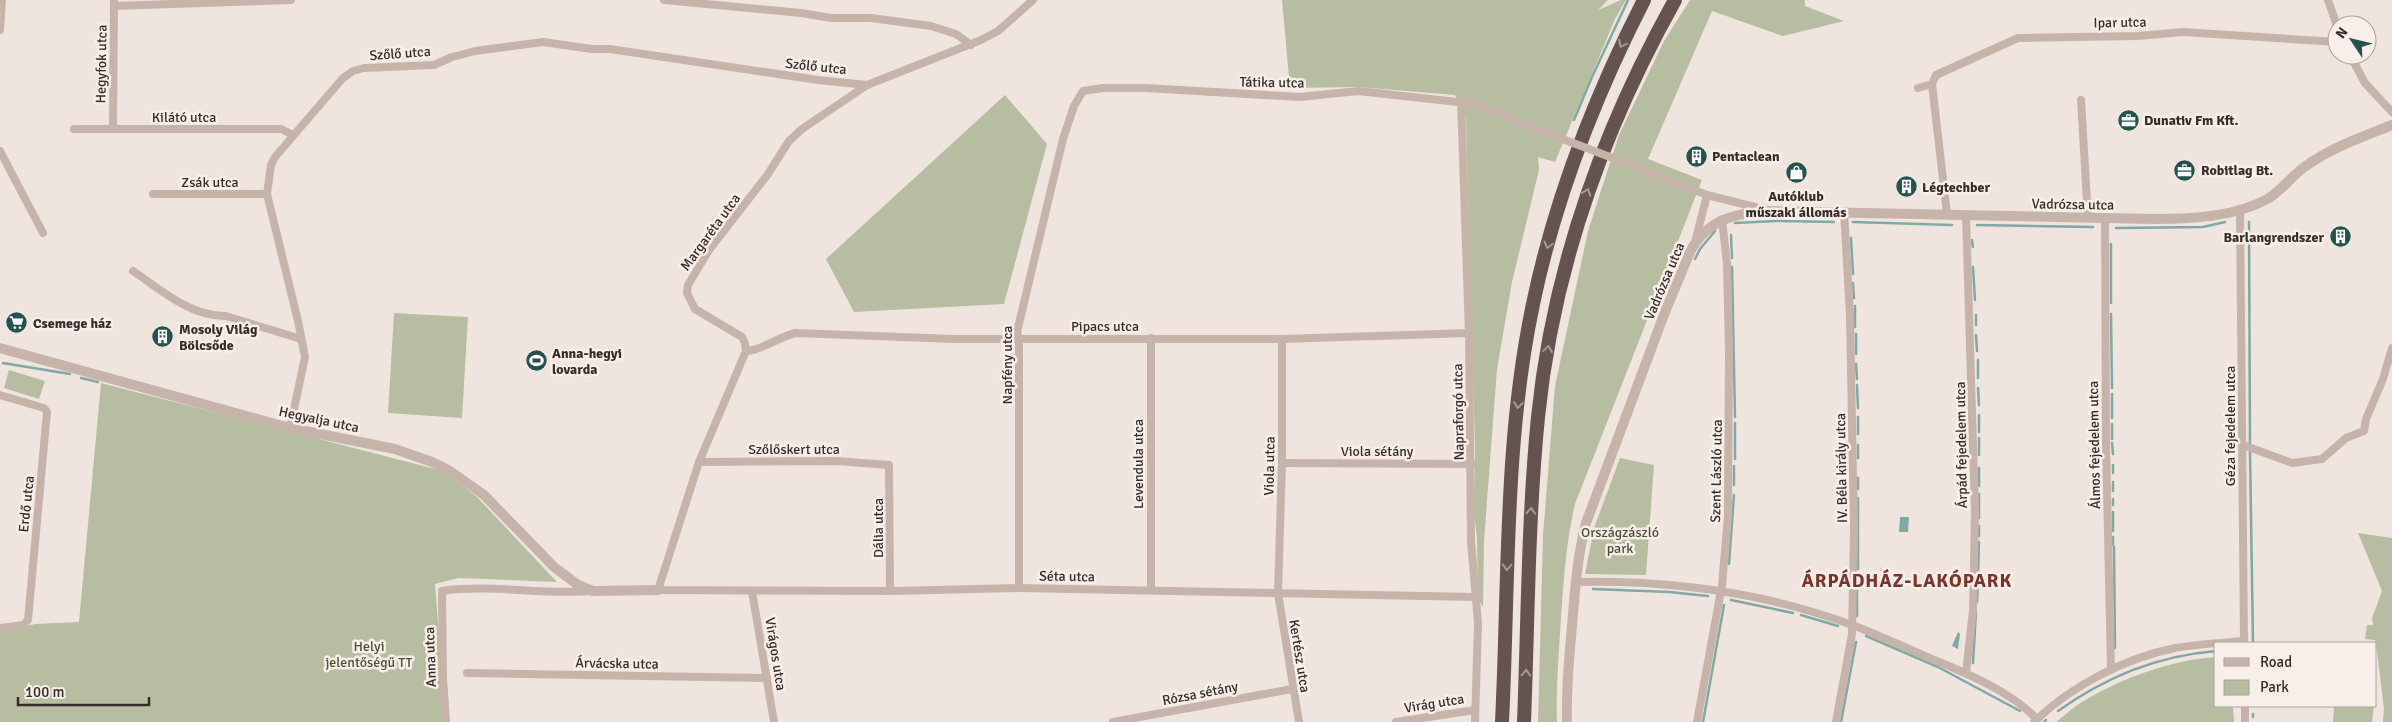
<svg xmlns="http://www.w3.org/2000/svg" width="2392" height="722" viewBox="0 0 2392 722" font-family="Signika,sans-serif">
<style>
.green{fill:#b7bda0}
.water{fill:#80a9a5}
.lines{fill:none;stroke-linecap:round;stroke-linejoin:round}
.stream{stroke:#80a9a5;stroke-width:2.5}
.minor{stroke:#c6b4ab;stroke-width:8}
.tertiary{stroke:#c6b4ab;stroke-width:10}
.trunk{stroke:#65534f;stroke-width:14}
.minor-bridge{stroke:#c6b4ab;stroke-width:8}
.oneway{stroke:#a79995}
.labels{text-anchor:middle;stroke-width:5;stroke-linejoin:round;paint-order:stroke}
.street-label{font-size:14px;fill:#352c2a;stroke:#f8efea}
.poi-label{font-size:14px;font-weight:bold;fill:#352c2a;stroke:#f8efea;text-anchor:start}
.park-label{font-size:14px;fill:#495130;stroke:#f8efea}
.district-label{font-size:19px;font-weight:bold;letter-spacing:1px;fill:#7b332c;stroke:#f8efea}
</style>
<rect width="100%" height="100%" fill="#f0e5de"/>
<g class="green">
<path d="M1282,0H1608L1598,10L1621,0H1626L1615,19L1555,162L1538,157L1539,170L1512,282L1497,369L1484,541L1483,607L1478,598L1477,537L1474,513L1475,448L1466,118L1455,95L1358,87L1290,88Z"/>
<path d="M1690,0H1805V6L1844,21L1783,36L1712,11L1648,159L1702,180L1575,504C1565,547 1563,589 1560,634C1558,663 1556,692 1557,722H1538L1543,535L1555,386L1588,231L1619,135L1664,41Z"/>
<path d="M1005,95L1047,144L1004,304L854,312L826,259Z"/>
<path d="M394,313L468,317L462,418L388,413Z"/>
<path d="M9,370L45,381L39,399L4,388Z"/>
<path d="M101,383L443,471L477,497L557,582L459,578L435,584L446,722H0V631L35,624L79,622Z"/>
<path d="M1620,458L1654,465L1646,575L1585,574L1594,528Z"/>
<path d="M2358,533L2392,538V722H2383L2384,709L2376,643L2375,640L2365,639L2367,625H2373L2372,618L2382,591Z"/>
<path d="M2216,657V706H2233L2234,722H2056C2066,714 2076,705 2087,699C2125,677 2172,660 2216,657Z"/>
<path d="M2334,706H2374L2372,722H2333Z"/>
</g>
<g class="water">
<path d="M1900,517H1909L1908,532H1899Z"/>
<path d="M1958,632L1960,634L1958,649L1952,646Z"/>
</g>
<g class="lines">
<g class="stream">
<path d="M1574,120L1592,77L1628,0"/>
<path d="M1853,222L1952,225"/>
<path d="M2249,222L2250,443"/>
<path d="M1735,223L1776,221L1834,222"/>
<path d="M1977,225L2093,227"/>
<path d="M2116,228L2203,227L2225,222"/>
<path d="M1731,235L1732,258"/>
<path d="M1851,238L1853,274"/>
<path d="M1972,240L1973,247"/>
<path d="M2111,244V303"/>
<path d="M1695,259L1700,249L1715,231"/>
<path d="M1732,267L1735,417"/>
<path d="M1973,267L1975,300"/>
<path d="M1853,283L1854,298"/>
<path d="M1855,306V327"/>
<path d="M2111,314L2112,388"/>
<path d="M1976,315V325"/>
<path d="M1856,334V354"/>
<path d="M1976,335L1977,351"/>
<path d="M1978,360V378"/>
<path d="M3,363L70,374"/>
<path d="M1856,364L1857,379"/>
<path d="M81,378L98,382"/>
<path d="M1857,385L1858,408"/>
<path d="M1978,388L1979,405"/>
<path d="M2112,394V418"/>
<path d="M1979,415V432"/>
<path d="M1858,417V434"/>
<path d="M2112,424V439"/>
<path d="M1979,438V455"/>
<path d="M2112,443L2113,454"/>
<path d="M2250,452L2253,643"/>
<path d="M1858,458V445"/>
<path d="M1735,459V423"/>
<path d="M1979,468V486"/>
<path d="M2113,473V465"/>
<path d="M1858,478V489"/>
<path d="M2113,482V491"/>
<path d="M1734,485V466"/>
<path d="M1979,494V518"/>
<path d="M2113,499V505"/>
<path d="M2113,512V531"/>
<path d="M1979,536V526"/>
<path d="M2113,537V545"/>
<path d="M2114,547L2115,648"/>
<path d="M1729,564L1734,495"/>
<path d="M1858,569V498"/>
<path d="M1978,574L1979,542"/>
<path d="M1593,589L1669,592L1708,596"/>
<path d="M1731,600L1793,613"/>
<path d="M1977,602L1978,581"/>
<path d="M1801,615L1838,626"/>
<path d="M1857,616V581"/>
<path d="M1866,636L1938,667L2020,711"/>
<path d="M1973,663L1976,612"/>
<path d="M2058,711C2106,677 2156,656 2216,651"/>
<path d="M2253,714V717"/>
<path d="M1703,722L1724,605"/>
<path d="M1841,722L1856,642"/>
<path d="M2044,722L2046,720"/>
</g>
<g class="minor">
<path d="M664,0L801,13L831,18H871L931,26L956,34L971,45"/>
<path d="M1033,0L998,31L981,40L867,85L802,129L789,141L768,174L709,250L688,285L687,293L695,309L742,337L745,343L746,351L699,462L658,590L890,591L1019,588L1475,597"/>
<path d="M2328,0L2337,26"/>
<path d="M114,6L291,0"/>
<path d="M0,30L2,0"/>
<path d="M2350,55L2365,83L2392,112"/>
<path d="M1932,84L1947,214"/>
<path d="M1918,88L1932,84L1936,75L2018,38L2138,36L2183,32L2337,42"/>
<path d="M2081,100L2088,218"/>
<path d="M1461,101L1469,333L1471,541L1478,623L1475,722"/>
<path d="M74,129H281L293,135"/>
<path d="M113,129L114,0"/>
<path d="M0,151L43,233"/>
<path d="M1639,168L1707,195L1763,209"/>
<path d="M153,194H267"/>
<path d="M2240,209L2244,643"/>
<path d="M2105,218L2106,443L2111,670"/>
<path d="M1695,242L1707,195"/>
<path d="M133,271C160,289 191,317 226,316L301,339"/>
<path d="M1282,339V463L1278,593L1299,722"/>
<path d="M746,351C760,351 779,337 795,333L954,339H1282L1469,333"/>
<path d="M0,395L44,408L47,412L28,620L23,625L0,628"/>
<path d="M290,428L305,357L298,321L267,194L271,165L275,157L343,78L353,71L364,68L434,65L452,57L475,51L543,42L592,49H610L818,80L867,85"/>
<path d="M2243,445L2292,463L2322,459L2346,438L2364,431L2366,419L2383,379L2392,348"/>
<path d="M699,462L836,461L889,465L890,591"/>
<path d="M1282,463L1472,464"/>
<path d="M1575,582C1669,580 1763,592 1852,625C1879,635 1906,648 1932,659C1968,674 2010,691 2037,719"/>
<path d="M1019,588V338L1017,332L1063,139L1074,106L1083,91L1103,88H1145L1300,97L1358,91L1476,104L1544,132"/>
<path d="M1151,590V338"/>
<path d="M752,591L774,722"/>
<path d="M467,673L767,678"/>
<path d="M1966,673L1973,610L1975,511L1966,215"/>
<path d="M2245,706V722"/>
<path d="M446,722L443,677L442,591C491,584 541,595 591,591"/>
<path d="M1113,722L1292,689"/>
<path d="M1396,722L1475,710"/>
<path d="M1697,722L1722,585L1728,516L1729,353L1727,264L1722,219"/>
<path d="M1836,722L1852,634L1854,529L1850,315L1844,212"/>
<path d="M2034,722C2071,686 2125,658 2175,648C2198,644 2221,643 2244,641"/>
</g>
<g class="tertiary">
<path d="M0,348L290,428L395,449L432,462L450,471L484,495L554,567L578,585L593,591L658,590"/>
<path d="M1567,722C1566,690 1569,658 1572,626C1575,591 1577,557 1586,523L1665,312L1690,252C1707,219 1736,213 1770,211L2154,219C2190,219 2236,217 2269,198C2282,190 2291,177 2303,168C2330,148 2362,137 2392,125"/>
</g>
<g class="trunk">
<path d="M1502,722C1509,583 1504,441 1533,304C1555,198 1595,96 1644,0"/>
<path d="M1524,722C1528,620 1528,518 1538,417C1553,269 1603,129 1675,0"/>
</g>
<path class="minor-bridge" d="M1544,132L1639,168"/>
</g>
<defs><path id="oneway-chevron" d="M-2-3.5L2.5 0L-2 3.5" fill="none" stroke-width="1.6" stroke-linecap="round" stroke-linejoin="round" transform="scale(1.25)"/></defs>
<g class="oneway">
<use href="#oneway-chevron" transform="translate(1622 44) rotate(116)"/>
<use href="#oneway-chevron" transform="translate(1587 192) rotate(-71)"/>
<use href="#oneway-chevron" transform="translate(1548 245) rotate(105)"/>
<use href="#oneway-chevron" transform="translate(1548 349) rotate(-82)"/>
<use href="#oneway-chevron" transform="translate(1518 405) rotate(97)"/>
<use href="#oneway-chevron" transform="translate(1531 511) rotate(-87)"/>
<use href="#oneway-chevron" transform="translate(1507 567) rotate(92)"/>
<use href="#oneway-chevron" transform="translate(1526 673) rotate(-88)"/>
</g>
<defs>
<symbol id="office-disc" viewBox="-11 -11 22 22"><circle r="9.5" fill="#24524e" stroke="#f8efea"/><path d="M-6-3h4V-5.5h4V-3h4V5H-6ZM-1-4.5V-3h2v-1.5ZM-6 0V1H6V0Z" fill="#fff"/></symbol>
<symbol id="building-disc" viewBox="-11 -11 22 22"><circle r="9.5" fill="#24524e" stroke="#f8efea"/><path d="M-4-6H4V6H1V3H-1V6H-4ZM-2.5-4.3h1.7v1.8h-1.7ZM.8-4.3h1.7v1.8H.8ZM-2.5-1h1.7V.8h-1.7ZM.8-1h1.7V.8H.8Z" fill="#fff"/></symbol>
<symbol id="shop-disc" viewBox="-11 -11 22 22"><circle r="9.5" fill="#24524e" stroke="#f8efea"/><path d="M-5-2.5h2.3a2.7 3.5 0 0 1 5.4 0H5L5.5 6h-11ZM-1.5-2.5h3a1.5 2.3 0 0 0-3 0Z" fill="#fff"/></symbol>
<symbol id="supermarket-disc" viewBox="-11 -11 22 22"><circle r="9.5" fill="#24524e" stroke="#f8efea"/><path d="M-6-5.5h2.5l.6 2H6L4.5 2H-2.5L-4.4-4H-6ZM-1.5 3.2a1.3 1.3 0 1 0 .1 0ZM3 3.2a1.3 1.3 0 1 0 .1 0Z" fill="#fff"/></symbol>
<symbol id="stadium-disc" viewBox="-11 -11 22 22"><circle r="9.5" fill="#24524e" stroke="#f8efea"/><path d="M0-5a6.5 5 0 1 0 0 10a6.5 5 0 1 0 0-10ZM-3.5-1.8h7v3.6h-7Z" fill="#fff"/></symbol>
</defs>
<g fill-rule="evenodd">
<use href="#office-disc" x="2116" y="108" width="25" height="25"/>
<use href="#building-disc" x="1684" y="144" width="25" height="25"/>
<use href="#office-disc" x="2172" y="158" width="25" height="25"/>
<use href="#shop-disc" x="1784" y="160" width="25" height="25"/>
<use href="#building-disc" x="1894" y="174" width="25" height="25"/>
<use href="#building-disc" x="2328" y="224" width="25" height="25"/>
<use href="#supermarket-disc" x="4" y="310" width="25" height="25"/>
<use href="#building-disc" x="150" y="324" width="25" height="25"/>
<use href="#stadium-disc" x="524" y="348" width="25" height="25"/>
</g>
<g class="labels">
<g class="street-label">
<text transform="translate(2120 22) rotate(-1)" y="5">Ipar utca</text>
<text transform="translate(400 53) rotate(-4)" y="5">Szőlő utca</text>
<text transform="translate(101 64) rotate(-89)" y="5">Hegyfok utca</text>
<text transform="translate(816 66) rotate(6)" y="5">Szőlő utca</text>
<text transform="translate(1272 82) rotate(1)" y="5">Tátika utca</text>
<text x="184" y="122">Kilátó utca</text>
<text x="210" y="187">Zsák utca</text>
<text transform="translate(2073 204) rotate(1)" y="5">Vadrózsa utca</text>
<text transform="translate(710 232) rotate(-54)" y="5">Margaréta utca</text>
<text transform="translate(1664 281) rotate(-67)" y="5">Vadrózsa utca</text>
<text x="1105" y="331">Pipacs utca</text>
<text transform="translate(1007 365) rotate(-90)" y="5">Napfény utca</text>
<text transform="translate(1458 412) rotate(-91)" y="5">Napraforgó utca</text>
<text transform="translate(319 419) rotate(12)" y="5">Hegyalja utca</text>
<text transform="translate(2230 426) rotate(-90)" y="5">Géza fejedelem utca</text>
<text transform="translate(1961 445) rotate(-91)" y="5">Árpád fejedelem utca</text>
<text transform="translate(2094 445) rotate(-91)" y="5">Álmos fejedelem utca</text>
<text x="794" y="454">Szőlőskert utca</text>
<text x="1377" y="456">Viola sétány</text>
<text transform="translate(1138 464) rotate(-90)" y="5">Levendula utca</text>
<text transform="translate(1269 466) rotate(-89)" y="5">Viola utca</text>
<text transform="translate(1841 468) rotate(-91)" y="5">IV. Béla király utca</text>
<text transform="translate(1716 471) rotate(-89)" y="5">Szent László utca</text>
<text transform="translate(26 504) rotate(-84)" y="5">Erdő utca</text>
<text transform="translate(878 528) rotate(-90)" y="5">Dália utca</text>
<text transform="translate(1067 576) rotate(1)" y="5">Séta utca</text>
<text transform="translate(776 654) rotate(81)" y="5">Virágos utca</text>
<text transform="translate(1300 656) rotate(81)" y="5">Kertész utca</text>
<text transform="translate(430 657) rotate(-92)" y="5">Anna utca</text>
<text transform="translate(617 663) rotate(1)" y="5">Árvácska utca</text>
<text transform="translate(1200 693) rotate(-11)" y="5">Rózsa sétány</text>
<text transform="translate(1434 703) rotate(-9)" y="5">Virág utca</text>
</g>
<g class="poi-label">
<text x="2144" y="125">Dunativ Fm Kft.</text>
<text x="1712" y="161">Pentaclean</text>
<text x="2201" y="175">Robitlag Bt.</text>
<text x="1922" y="192">Légtechber</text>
<text x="1796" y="201" text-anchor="middle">Autóklub<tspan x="1796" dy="16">műszaki állomás</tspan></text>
<text x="2324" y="242" text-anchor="end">Barlangrendszer</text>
<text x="33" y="328">Csemege ház</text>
<text x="179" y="334">Mosoly Világ<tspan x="179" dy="16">Bölcsőde</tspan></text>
<text x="552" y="358">Anna-hegyi<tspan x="552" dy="16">lovarda</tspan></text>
</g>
<g class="park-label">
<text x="1620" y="537">Országzászló<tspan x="1620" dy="16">park</tspan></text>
<text x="369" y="651">Helyi<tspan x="369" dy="16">jelentőségű TT</tspan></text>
</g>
<g class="district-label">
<text x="1907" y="587">ÁRPÁDHÁZ-LAKÓPARK</text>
</g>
</g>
<rect x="2214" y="642" width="162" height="65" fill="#f8efea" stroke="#aaa19d"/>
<rect x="2224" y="658" width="25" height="8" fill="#c6b4ab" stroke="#aaa19d"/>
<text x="2260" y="667" font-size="15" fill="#352c2a">Road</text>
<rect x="2224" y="680" width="25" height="15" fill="#b7bda0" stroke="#aaa19d"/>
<text x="2260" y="692" font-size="15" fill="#352c2a">Park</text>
<g transform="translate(2352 40) rotate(305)"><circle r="24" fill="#f8efea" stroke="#aaa19d"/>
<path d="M0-4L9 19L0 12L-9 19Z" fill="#24524e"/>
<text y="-8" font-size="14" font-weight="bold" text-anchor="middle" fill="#352c2a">N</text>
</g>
<path d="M18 697v8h131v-8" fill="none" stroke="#352c2a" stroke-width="2.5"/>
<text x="25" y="697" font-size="15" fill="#352c2a" stroke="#f8efea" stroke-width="4" paint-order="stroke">100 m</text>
</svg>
